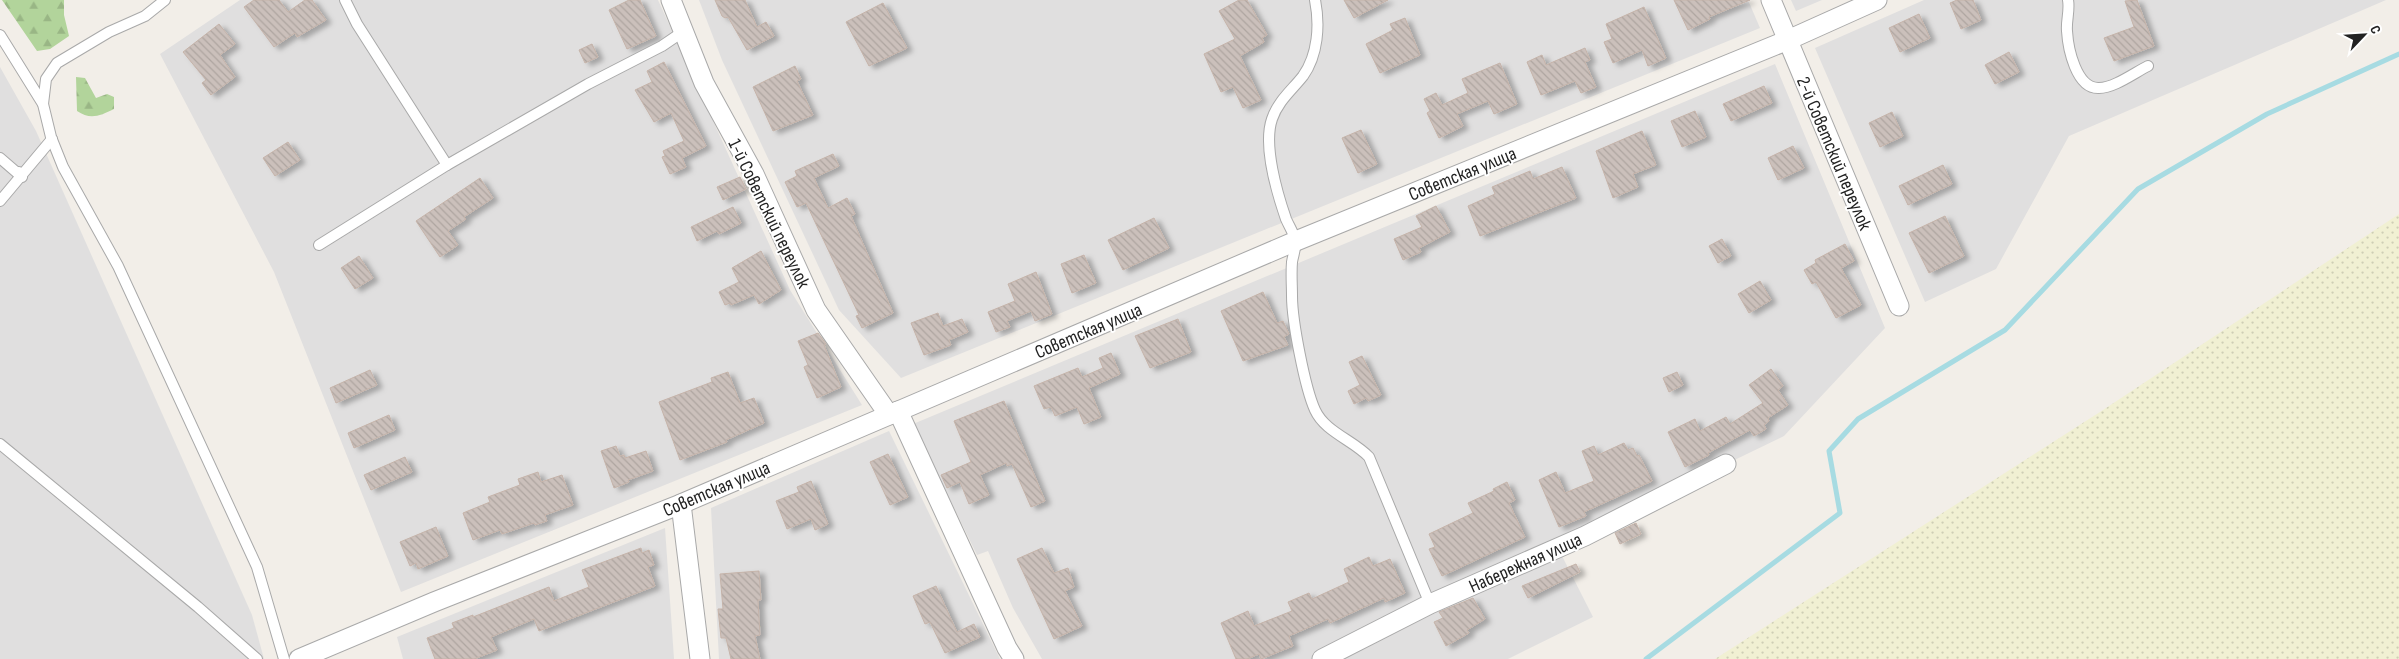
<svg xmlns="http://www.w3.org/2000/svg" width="2399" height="659" viewBox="0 0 2399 659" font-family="'Sofia Sans Condensed',sans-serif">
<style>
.residential{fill:#e0dfdf}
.farmland{fill:url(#farmland-dots)}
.forest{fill:url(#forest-firs)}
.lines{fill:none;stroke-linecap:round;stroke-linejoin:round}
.stream{stroke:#a7dbe2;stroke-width:5}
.building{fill:url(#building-back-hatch);stroke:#c5b3a9;filter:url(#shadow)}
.lane-casing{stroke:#a9a9a9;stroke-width:12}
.street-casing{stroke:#a9a9a9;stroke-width:21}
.lane{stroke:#fff;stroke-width:10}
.street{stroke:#fff;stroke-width:19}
.labels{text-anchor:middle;stroke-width:4;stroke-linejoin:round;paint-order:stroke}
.street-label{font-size:19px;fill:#222;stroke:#fff}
</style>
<defs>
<pattern id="farmland-dots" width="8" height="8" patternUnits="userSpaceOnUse" patternTransform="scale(1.25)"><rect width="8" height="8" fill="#f1f0d3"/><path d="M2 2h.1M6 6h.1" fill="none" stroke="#ceceb5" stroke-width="1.8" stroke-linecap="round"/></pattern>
<pattern id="forest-firs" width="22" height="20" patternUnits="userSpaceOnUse" patternTransform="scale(1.25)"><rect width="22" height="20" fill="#b2d49b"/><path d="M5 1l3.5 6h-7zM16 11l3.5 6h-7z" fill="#99b685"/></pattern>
<pattern id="building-back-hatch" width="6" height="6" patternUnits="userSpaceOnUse" patternTransform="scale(1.25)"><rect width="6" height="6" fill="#cbc0bb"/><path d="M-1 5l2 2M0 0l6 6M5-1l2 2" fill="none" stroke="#aea5a0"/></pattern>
<filter id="shadow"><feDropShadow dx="5.5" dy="3" stdDeviation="2.5" flood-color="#0004"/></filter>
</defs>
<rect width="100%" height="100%" fill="#f2eee8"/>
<g class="residential">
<path d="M240,0H658L790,290L862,405L401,592L274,272L160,54Z"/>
<path d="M699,0H1748L1760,28L901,378L839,310L722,60Z"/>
<path d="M1791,0H1822L1796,11Z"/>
<path d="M1924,0H2386L2069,136L1996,269L1925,302L1815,48Z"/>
<path d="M1775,64L1885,328L1784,436L1323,659H1042L1013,608L988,551L977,555L913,424Z"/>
<path d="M0,67L36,131L252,615L264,659H0Z"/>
<path d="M889,431L1000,659H719L711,508Z"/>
<path d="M665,528L674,659H403L397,637Z"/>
<path d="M1560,552L1593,617L1508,659H1329Z"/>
</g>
<path class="farmland" d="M2399,214V659H1715L2103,410Z"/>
<g class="forest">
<path d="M2,0H64V15L69,36L50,49L37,51Z"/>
<path d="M76,77L85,78L96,98L107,94L114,97V109C100,116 90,120 77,111Z"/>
</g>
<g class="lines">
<path class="stream" d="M1646,659L1840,513L1829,451L1858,419L2005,330L2138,189L2267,114L2399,54"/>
</g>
<g class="building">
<path d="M254,0H279L288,12L305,0H312L326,20L297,37L295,33L274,47L244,7Z"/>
<path d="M629,0H640L656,36L627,49L609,10Z"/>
<path d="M715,0H745L757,27L766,22L774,36L747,50L728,17L725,18L722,16Z"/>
<path d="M1239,0H1247L1267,35L1262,38L1264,42L1240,56L1261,100L1243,108L1233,87L1221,92L1204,54L1235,39L1219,11Z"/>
<path d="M1344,0H1388L1354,18Z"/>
<path d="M1674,0H1750L1709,17L1710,19L1688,30Z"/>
<path d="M1957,0H1973L1981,20L1961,29L1950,3Z"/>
<path d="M2137,0L2154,46L2114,61L2104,38L2134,27L2125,1Z"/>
<path d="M883,3L907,48L869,66L846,22Z"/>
<path d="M1644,7L1666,58L1648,66L1642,50L1613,63L1604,42L1612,39L1606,24Z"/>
<path d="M1919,14L1930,38L1900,52L1889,28Z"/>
<path d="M1405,18L1420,55L1380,73L1366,44L1393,30L1390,24Z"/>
<path d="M219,24L235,44L220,55L235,77L211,95L202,83L206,80L183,52Z"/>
<path d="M592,44L598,57L585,63L579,50Z"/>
<path d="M1585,48L1590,60L1585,62L1596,87L1581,93L1575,81L1541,95L1527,62L1542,55L1546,65Z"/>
<path d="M2009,52L2019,72L1995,84L1985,65Z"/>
<path d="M664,62L706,146L682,158L686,167L670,174L662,157L665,156L663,151L684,141L671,113L654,122L635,90L652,82L647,71Z"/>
<path d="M1500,63L1517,104L1494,114L1488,101L1457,114L1463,126L1439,138L1427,113L1430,111L1424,99L1436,93L1442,105L1468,93L1462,79Z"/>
<path d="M795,66L801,79L797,81L813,115L773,131L753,87Z"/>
<path d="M1764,86L1772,103L1731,121L1723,104Z"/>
<path d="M1695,111L1706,137L1682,147L1671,121Z"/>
<path d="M1892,112L1903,136L1880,147L1869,123Z"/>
<path d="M1361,130L1377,164L1358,173L1342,138Z"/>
<path d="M1642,131L1656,165L1633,174L1638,187L1613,198L1596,151Z"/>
<path d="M288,142L300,160L275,176L263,158Z"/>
<path d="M1793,146L1804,168L1778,180L1768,158Z"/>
<path d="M833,154L839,166L814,178L828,208L847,198L855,214L851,216L893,313L862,328L856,316L859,315L806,203L797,207L785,182L797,176L795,171Z"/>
<path d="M1943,165L1952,184L1908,205L1899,186Z"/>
<path d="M1562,167L1576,198L1480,236L1468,206L1495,194L1492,187L1530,171L1533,179Z"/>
<path d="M740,177L746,189L723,200L717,187Z"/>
<path d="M480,178L493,198L464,217L466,219L448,231L458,245L440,257L416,221Z"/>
<path d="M1436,206L1450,232L1419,248L1421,252L1403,260L1394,239L1422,227L1416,216Z"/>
<path d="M733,207L741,223L719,234L717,231L697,241L691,227Z"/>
<path d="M1945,216L1964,256L1929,273L1909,233Z"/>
<path d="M1154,218L1169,248L1123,270L1108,240Z"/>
<path d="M1722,239L1731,256L1718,263L1709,246Z"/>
<path d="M1845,244L1854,261L1841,268L1861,305L1836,318L1816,282L1812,284L1804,270L1816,263L1815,260Z"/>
<path d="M761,251L781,290L759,304L754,295L731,305L730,303L725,305L719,292L739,282L732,268Z"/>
<path d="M1084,255L1096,283L1072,293L1061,264Z"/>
<path d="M359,256L373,278L355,289L341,268Z"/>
<path d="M1036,272L1052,314L1035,321L1031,311L1007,321L1010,327L996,332L988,312L1015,301L1008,284Z"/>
<path d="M1760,281L1771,300L1749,313L1738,294Z"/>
<path d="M1263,292L1277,323L1283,321L1289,334L1284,337L1288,345L1243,361L1221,311Z"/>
<path d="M938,313L943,326L962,319L968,332L949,340L951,345L924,355L911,323Z"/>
<path d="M1178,319L1191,352L1150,368L1135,336Z"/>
<path d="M818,333L826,344L824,345L841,387L817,398L804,367L808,365L798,341Z"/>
<path d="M1111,353L1120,374L1089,388L1101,417L1084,424L1077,407L1055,416L1051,407L1044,409L1034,386L1078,368L1082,377L1103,368L1099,358Z"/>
<path d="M1362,356L1381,395L1368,401L1366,398L1354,404L1348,391L1360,385L1349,362Z"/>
<path d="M1771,369L1783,386L1778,390L1788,405L1768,418L1769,421L1764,425L1766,429L1754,436L1750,430L1708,453L1709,455L1685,467L1668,432L1695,419L1700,431L1726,417L1730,424L1763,403L1749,385Z"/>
<path d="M370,370L377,385L336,403L330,388Z"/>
<path d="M728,372L740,403L754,398L764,423L726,440L727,442L680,460L659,402L712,382L711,378Z"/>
<path d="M1677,372L1683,385L1669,392L1663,378Z"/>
<path d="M1004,401L1045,501L1031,507L1012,464L1007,466L1006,463L980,475L989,495L969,504L960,482L947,488L941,475L971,462L954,421Z"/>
<path d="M389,415L395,430L354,448L348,433Z"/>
<path d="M1624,443L1628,450L1633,448L1637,456L1639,455L1652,481L1584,512L1586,516L1559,527L1539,480L1556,472L1565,493L1594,481L1582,451L1594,446L1598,455Z"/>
<path d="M616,446L620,456L624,455L625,458L646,451L653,471L628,480L629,482L614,488L601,451Z"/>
<path d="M888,454L908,497L890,505L870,462Z"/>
<path d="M405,457L412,472L371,490L364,475Z"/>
<path d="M538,472L541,482L562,475L573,505L545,515L547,521L535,525L534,523L502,534L500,530L473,540L463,513L490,502L488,497L520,485L518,479Z"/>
<path d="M811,481L828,524L815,530L811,519L787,529L776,501L799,492L797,487Z"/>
<path d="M1507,482L1515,500L1509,503L1525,537L1442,576L1429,549L1435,547L1429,534L1473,513L1468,503L1494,491L1493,489Z"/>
<path d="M1636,523L1641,534L1620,544L1615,533Z"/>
<path d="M436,527L448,556L418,569L416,563L410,566L400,542Z"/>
<path d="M641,548L642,553L649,550L654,565L648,567L655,586L539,631L534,619L491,637L497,650L474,659H435L427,638L454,628L452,623L473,615V617L549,587L554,601L589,587L582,570Z"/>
<path d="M1042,548L1054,573L1068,568L1074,587L1065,591L1082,626L1054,639L1017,559Z"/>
<path d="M1369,557L1373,566L1390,559L1405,593L1385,602L1384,598L1330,623L1328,619L1289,636L1293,646L1261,659L1259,654L1247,659H1236L1221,623L1248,611L1254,626L1292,611L1288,602L1309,593L1312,599L1349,582L1344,569Z"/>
<path d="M1576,564L1580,572L1528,598L1522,586Z"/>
<path d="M759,571L761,600H758L760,635L755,636L760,659H731L726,638H721L718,609H723L720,574Z"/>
<path d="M936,586L957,632L974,624L980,637L945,653L930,622L925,624L913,596Z"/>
<path d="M1473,598L1485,619L1467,630L1469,633L1446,646L1434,622L1443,618L1439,612Z"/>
</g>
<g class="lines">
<defs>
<g id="lane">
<path d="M1315,0C1320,25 1318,55 1303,76C1292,90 1278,101 1272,119C1263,145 1277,193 1286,219C1289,226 1293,232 1295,239C1297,246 1293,255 1292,262C1291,273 1292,285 1292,296C1292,321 1305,388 1315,410C1325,432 1353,440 1369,457L1430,604"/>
<path d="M2068,0C2070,10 2066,21 2067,31C2068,48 2076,89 2099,88C2114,88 2134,73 2148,66"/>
<path d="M0,35L43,104L51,137L63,167L118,266L257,567L284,659"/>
<path d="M43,104L46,79L57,63L109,32L145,16L165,0"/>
<path d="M0,158L22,177L19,172"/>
<path d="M447,165L588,84L662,46L684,31"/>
<path d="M0,201L52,139"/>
<path d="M319,245L447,165L357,24L345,0"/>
<path d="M0,444L198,607L257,659"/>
</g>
<g id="street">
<path d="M671,0L704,83L754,174L816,310L889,415"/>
<path d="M1771,0L1899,306"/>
<path d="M898,411L1007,648L1014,659"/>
<path d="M681,504L700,659"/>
<path d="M299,659L434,602L681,504L1296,241L1788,40L1877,0"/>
<path d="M1322,659L1430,604L1585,536L1726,464"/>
</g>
</defs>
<use href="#lane" class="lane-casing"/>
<use href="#street" class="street-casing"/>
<use href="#lane" class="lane"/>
<use href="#street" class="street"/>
</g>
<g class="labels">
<g class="street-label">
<text transform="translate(1835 153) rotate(67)" y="7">2-й Советский переулок</text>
<text transform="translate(1462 173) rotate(-22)" y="7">Советская улица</text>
<text transform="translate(770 213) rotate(64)" y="7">1-й Советский переулок</text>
<text transform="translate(1088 330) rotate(-23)" y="7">Советская улица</text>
<text transform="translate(716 488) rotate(-23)" y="7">Советская улица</text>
<text transform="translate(1525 562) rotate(-24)" y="7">Набережная улица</text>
</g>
</g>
<g transform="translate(2364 35) rotate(65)" stroke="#ffffff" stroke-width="4" paint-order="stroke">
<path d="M0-4L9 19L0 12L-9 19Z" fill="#222222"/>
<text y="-8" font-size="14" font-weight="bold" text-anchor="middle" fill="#222222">С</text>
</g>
</svg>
